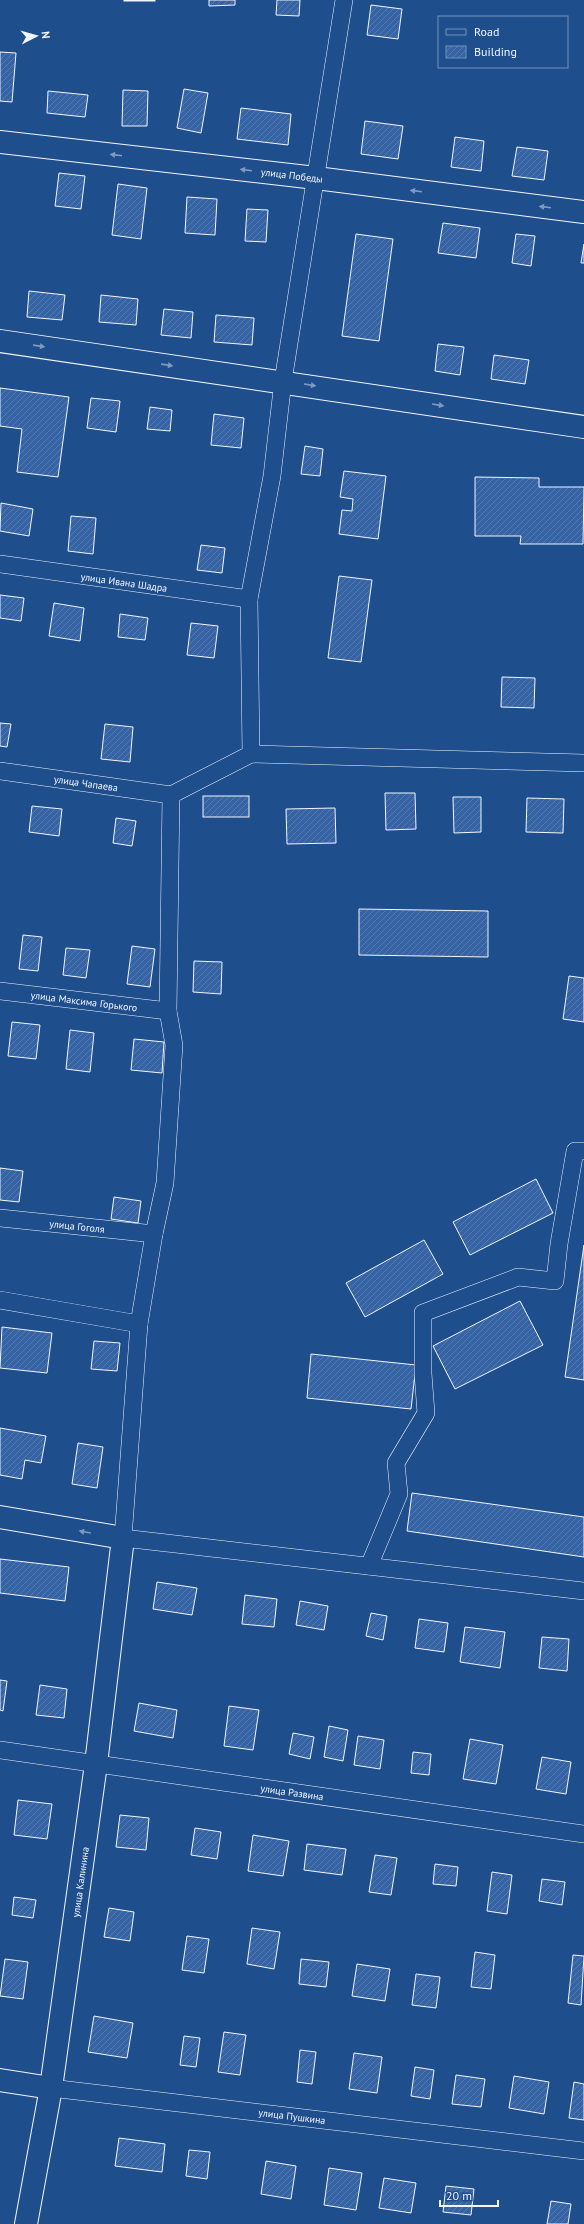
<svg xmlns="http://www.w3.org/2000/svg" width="584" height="2224" viewBox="0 0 584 2224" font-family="'PT Sans',sans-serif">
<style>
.building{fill:url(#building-hatch);stroke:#f2f6ff}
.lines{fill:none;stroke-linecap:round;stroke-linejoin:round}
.street-casing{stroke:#f2f6ff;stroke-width:18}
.secondary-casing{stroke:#f2f6ff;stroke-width:24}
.street{stroke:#1f4e8c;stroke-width:17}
.secondary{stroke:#1f4e8c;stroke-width:22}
.oneway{fill:#7e9ac0}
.labels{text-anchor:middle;stroke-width:3;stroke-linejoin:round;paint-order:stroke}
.street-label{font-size:10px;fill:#f2f6ff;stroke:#1f4e8c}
</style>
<defs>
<pattern id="building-hatch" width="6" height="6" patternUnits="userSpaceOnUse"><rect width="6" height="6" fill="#3563a3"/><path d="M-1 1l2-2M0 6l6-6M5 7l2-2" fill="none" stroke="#537ab1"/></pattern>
</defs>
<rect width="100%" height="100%" fill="#1f4e8c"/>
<g class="building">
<rect x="124" y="0" width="31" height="1"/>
<path d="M209,0H235V5L209,6Z"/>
<path d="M277,0H300L299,16L276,15Z"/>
<path d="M371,5L402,9L398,39L367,35Z"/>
<path d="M0,52L16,53L12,102L0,101Z"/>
<path d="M184,89L208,93L201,133L177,128Z"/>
<path d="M123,90L148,91L147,126H122Z"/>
<path d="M48,91L88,95L85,117L47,113Z"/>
<path d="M241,108L291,114L288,145L237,139Z"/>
<path d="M365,121L403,126L398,159L361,154Z"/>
<path d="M455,137L484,141L481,171L451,167Z"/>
<path d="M517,147L548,151L544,180L512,176Z"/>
<path d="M59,173L85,176L81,209L55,206Z"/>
<path d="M118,184L147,188L141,239L112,235Z"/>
<path d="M187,197L217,199L215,235L185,233Z"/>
<path d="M247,209L268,210L266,242L245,241Z"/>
<path d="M443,223L480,228L476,258L438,253Z"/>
<path d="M356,234L393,239L379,341L342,336Z"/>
<path d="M516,234L535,236L531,266L512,263Z"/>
<path d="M584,244V263H581Z"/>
<path d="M29,291L65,295L62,320L27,317Z"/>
<path d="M101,295L138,299L136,325L99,322Z"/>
<path d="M164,309L193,312L191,338L161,335Z"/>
<path d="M216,315L254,318L252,345L214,342Z"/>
<path d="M438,344L464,347L460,375L435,371Z"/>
<path d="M494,355L529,360L525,384L491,379Z"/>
<path d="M0,388L69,397L58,477L17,472L22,429L0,426Z"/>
<path d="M91,398L120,401L116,432L87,428Z"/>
<path d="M150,407L172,410L170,431L147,429Z"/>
<path d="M214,414L244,418L241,448L211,445Z"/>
<path d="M305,446L323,449L320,476L301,474Z"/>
<path d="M344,471L386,476L378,539L339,534L342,510L352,511L353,499L340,497Z"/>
<path d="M475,477L539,478V487H584L583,544H520L521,536H475Z"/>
<path d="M1,503L33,509L29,536L0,531Z"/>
<path d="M71,516L96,518L93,554L68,551Z"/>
<path d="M201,545L225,548L222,573L197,570Z"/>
<path d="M339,576L372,580L361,662L328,658Z"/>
<path d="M0,595L24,598L21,621L0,618Z"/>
<path d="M54,603L84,608L80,641L49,636Z"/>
<path d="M120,614L148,618L145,640L118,637Z"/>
<path d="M191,623L218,626L214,658L187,655Z"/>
<path d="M502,677L535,678L534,708L501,707Z"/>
<path d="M0,723L11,724L7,747L0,746Z"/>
<path d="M105,724L133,727L130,762L101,759Z"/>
<path d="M385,793H415L416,829L386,830Z"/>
<rect x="203" y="796" width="46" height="21"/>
<path d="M453,797H481V832L454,833Z"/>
<path d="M527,798L564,799L563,833L526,832Z"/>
<path d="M32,806L62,809L59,836L29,832Z"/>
<path d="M335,808L336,843L287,844L286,809Z"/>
<path d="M116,818L136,821L132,846L113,843Z"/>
<path d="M359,909L488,911V957L359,955Z"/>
<path d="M23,935L42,937L38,971L19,969Z"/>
<path d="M132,946L155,949L150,987L127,984Z"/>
<path d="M66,948L90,950L86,978L63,975Z"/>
<path d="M194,961L222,962L221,994L193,992Z"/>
<path d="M569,976L584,978V1022L563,1019Z"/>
<path d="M12,1022L40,1025L36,1059L8,1056Z"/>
<path d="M70,1030L94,1033L90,1072L66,1069Z"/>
<path d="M134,1039L164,1042L162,1073L131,1070Z"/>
<path d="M0,1168L23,1171L19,1202L0,1200Z"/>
<path d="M536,1179L553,1213L470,1255L453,1222Z"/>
<path d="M114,1197L141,1201L138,1223L111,1219Z"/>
<path d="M424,1240L443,1274L365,1317L346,1283Z"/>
<path d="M584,1245V1380L565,1377Z"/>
<path d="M520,1301L543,1345L455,1389L433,1346Z"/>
<path d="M2,1327L52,1333L47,1373L0,1368Z"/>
<path d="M94,1341L120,1343L117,1371L91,1369Z"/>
<path d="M311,1354L416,1365L411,1409L307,1398Z"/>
<path d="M0,1428L46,1436L41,1463L25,1460L22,1479L0,1475Z"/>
<path d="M78,1443L103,1447L97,1488L72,1484Z"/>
<path d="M412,1493L584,1517V1557L407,1531Z"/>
<path d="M0,1559L69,1567L65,1601L0,1593Z"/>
<path d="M157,1582L197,1588L192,1615L153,1609Z"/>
<path d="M245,1595L277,1599L274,1627L242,1624Z"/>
<path d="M300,1601L328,1606L324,1630L296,1625Z"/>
<path d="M371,1613L387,1616L383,1640L366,1636Z"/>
<path d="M419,1619L448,1623L444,1652L415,1648Z"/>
<path d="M465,1627L505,1632L500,1668L460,1662Z"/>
<path d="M542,1637L569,1639L567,1671L539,1668Z"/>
<path d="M0,1680L7,1681L3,1711L0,1710Z"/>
<path d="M40,1685L67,1689L64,1718L36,1715Z"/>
<path d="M139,1703L177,1710L173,1738L134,1731Z"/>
<path d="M229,1706L259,1710L253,1750L224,1746Z"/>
<path d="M329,1726L348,1730L343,1761L324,1757Z"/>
<path d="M293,1733L314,1737L310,1759L289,1754Z"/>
<path d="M358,1736L384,1740L380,1769L354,1765Z"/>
<path d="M470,1739L503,1745L496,1784L463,1779Z"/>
<path d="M413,1752L431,1754L429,1775L411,1773Z"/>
<path d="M542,1757L571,1762L566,1794L536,1789Z"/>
<path d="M18,1800L52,1804L47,1839L14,1835Z"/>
<path d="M120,1815L149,1818L146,1850L116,1847Z"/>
<path d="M195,1828L221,1832L217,1859L191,1855Z"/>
<path d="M253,1835L289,1841L283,1876L248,1871Z"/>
<path d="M307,1844L346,1849L342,1875L304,1870Z"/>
<path d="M375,1855L397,1858L391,1895L369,1892Z"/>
<path d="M435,1864L458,1867L456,1886L433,1884Z"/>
<path d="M492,1872L512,1875L507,1914L487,1911Z"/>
<path d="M542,1879L565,1882L562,1905L539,1901Z"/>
<path d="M14,1897L36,1900L33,1918L12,1915Z"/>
<path d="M109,1908L134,1912L130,1941L104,1937Z"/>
<path d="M252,1928L280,1932L274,1969L247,1964Z"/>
<path d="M187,1936L209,1939L204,1973L182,1970Z"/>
<path d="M475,1952L495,1955L491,1989L471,1987Z"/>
<path d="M573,1955L584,1956L581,2005L568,2003Z"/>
<path d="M5,1959L28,1962L23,1999L0,1996Z"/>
<path d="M301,1959L329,1962L326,1987L299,1984Z"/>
<path d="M357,1964L390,1969L385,2001L352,1996Z"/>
<path d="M416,1974L440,1977L436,2008L412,2005Z"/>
<path d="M94,2016L133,2023L127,2058L88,2052Z"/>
<path d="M224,2032L246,2035L240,2075L218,2072Z"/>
<path d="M184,2036L200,2038L196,2067L180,2065Z"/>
<path d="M300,2050L316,2052L312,2084L297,2082Z"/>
<path d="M354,2053L382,2057L377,2093L349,2089Z"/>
<path d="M415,2067L434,2070L430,2099L411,2096Z"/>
<path d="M456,2075L485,2079L481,2107L452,2104Z"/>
<path d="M514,2076L549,2082L544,2114L509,2108Z"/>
<path d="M574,2082L584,2084V2120L569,2118Z"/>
<path d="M119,2138L165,2144L162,2172L115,2166Z"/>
<path d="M189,2150L210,2152L207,2179L186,2176Z"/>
<path d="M266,2161L296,2166L291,2199L261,2194Z"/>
<path d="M329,2168L362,2173L356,2210L324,2205Z"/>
<path d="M384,2178L416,2183L411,2213L379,2208Z"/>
<path d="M446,2186L474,2189L471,2215L443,2212Z"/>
<path d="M551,2201L571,2204L568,2224H547Z"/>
</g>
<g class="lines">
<defs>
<g id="street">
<path d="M0,564L249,599"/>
<path d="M251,754L584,763"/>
<path d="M0,771L171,795"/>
<path d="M171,795L168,1011L174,1045L165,1183L154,1234L139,1324L123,1538L584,1591"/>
<path d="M171,795L251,754L249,599L272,476L283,381L344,0"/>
<path d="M0,991L168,1011"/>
<path d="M0,1218L154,1234"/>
<path d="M0,1300L139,1324"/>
<path d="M369,1566L399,1494L396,1463L426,1413L423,1374V1313L518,1277L555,1281L559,1244L575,1151H584"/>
<path d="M0,1750L584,1834"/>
<path d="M51,2088L584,2151"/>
</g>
<g id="secondary">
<path d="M0,142L316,178L584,212"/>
<path d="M0,341L584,427"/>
<path d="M0,1517L123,1538L96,1764L51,2088L26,2224"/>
<path d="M0,2080L51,2088"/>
</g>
</defs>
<use href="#street" class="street-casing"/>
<use href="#secondary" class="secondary-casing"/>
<use href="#street" class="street"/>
<use href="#secondary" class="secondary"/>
</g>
<defs><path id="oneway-solid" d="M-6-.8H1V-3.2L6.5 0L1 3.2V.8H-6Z"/></defs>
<g class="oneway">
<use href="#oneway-solid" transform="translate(116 155) rotate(-173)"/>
<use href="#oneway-solid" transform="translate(246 170) rotate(-173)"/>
<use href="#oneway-solid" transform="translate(416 191) rotate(-173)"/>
<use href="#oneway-solid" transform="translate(545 207) rotate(-173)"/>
<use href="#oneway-solid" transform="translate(39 346) rotate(8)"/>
<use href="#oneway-solid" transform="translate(167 365) rotate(8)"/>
<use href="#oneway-solid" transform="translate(310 385) rotate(9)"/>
<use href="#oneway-solid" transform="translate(438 405) rotate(9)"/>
<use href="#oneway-solid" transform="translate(85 1532) rotate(-170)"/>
</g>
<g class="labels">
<g class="street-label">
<text transform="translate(292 175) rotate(7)" y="4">улица Победы</text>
<text transform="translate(124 582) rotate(8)" y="4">улица Ивана Шадра</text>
<text transform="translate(86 783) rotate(8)" y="4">улица Чапаева</text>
<text transform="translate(84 1001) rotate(7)" y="4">улица Максима Горького</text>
<text transform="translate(77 1226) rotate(6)" y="4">улица Гоголя</text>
<text transform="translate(292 1792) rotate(8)" y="4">улица Развина</text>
<text transform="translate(80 1882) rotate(-82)" y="4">улица Калинина</text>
<text transform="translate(292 2116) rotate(7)" y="4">улица Пушкина</text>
</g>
</g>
<rect x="438" y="16" width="130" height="52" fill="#1f4e8c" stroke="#7391ba"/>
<rect x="446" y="29" width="20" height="6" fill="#1f4e8c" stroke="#7391ba"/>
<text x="474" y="36" font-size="12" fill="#f2f6ff">Road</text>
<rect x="446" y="46" width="20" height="12" fill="url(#building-hatch)" stroke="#7391ba"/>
<text x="474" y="56" font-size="12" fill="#f2f6ff">Building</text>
<g transform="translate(36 36) rotate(84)" stroke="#1f4e8c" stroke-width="3" paint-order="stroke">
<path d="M0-3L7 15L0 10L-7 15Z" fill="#f2f6ff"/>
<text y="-6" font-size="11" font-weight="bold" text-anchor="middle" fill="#f2f6ff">N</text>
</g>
<path d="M440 2200v6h58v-6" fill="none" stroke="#f2f6ff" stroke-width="2"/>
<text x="446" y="2200" font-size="12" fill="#f2f6ff" stroke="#1f4e8c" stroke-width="3" paint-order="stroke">20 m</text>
</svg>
